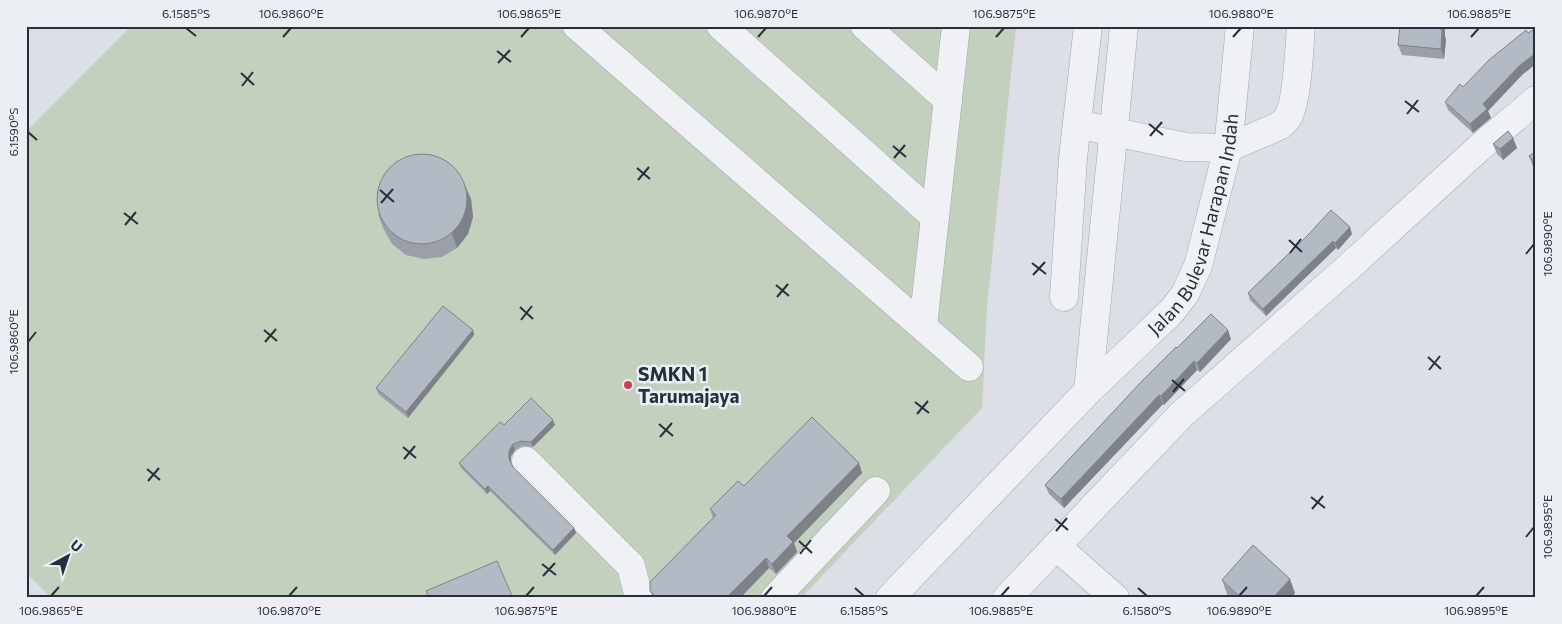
<svg xmlns="http://www.w3.org/2000/svg" width="1562" height="624" viewBox="0 0 1562 624" font-family="Commissioner,sans-serif">
<style>
.green{fill:#c3d0bd}
.lines{fill:none;stroke-linecap:round;stroke-linejoin:round}
.minor-casing{stroke:#a2a7b0;stroke-width:29}
.minor{stroke:#eff1f5;stroke-width:28}
.wall{fill:#9ba0a8}
.shaded-wall{fill:#7e8288}
.building{fill:#b4bac3;stroke:#7e8288}
.ticks{fill:none;stroke:#262f3c;stroke-width:2}
.poi-dot{fill:#cc4159;stroke:#ebeff4;stroke-width:2}
.labels{text-anchor:middle;stroke-width:5;stroke-linejoin:round;paint-order:stroke}
.street-label{font-size:19px;fill:#262f3c;stroke:#ebeff4}
.poi-label{font-size:19px;font-weight:bold;fill:#262f3c;stroke:#ebeff4;text-anchor:start}
.neatline{fill:none;stroke:#262f3c;stroke-width:2}
.ticks-label{font-size:12px;text-anchor:middle;fill:#262f3c}
</style>
<rect width="100%" height="100%" fill="#dce0e6"/>
<path class="green" d="M131,26H1016L987,307L982,408L801,598H51L26,573V132Z"/>
<g class="lines">
<defs>
<g id="minor">
<path d="M577,26L969,367"/>
<path d="M721,26L935,217"/>
<path d="M865,26L948,100"/>
<path d="M1077,124L1186,147L1228,148L1279,126C1283,123 1287,120 1289,115C1298,96 1299,49 1301,26"/>
<path d="M1064,297L1073,158L1088,26"/>
<path d="M923,326L956,26"/>
<path d="M1088,391L1124,26"/>
<path d="M526,461L631,566L639,598"/>
<path d="M1056,546L1115,598"/>
<path d="M775,598L876,491"/>
<path id="s1" d="M890,598L1088,391L1171,312L1185,294L1198,266L1228,148L1240,26"/>
<path d="M1007,598L1181,415L1351,265L1479,148L1536,100"/>
</g>
</defs>
<use href="#minor" class="minor-casing"/>
<use href="#minor" class="minor"/>
</g>
<g class="wall">
<path d="M1445,26V36L1446,40L1444,59L1402,55L1398,45Z"/>
<path d="M1522,75L1488,111L1491,118L1473,133L1448,110L1445,102L1463,87Z"/>
<path d="M1513,138L1517,148L1503,160L1497,154L1493,144Z"/>
<path d="M1536,151V170L1533,167L1529,156Z"/>
<path d="M471,199L473,217L468,234L457,248L442,257L424,259L406,255L392,244L383,228L378,214Z"/>
<path d="M1352,234L1338,250L1336,248L1266,316L1250,300L1248,293L1308,235Z"/>
<path d="M473,330L474,335L408,418L378,394L376,388Z"/>
<path d="M1231,339L1200,372L1197,370L1164,405L1163,404L1064,508L1049,494L1045,485L1177,348Z"/>
<path d="M504,425H555L533,447L522,446L515,450L511,456V463L513,467L574,528L576,533L555,555L490,491L487,494L461,468L459,463Z"/>
<path d="M859,463L862,473L794,543L797,552L776,574L769,568L740,598H653L650,591L713,518L710,509L744,486Z"/>
<path d="M1222,580L1295,593L1291,598H1231L1227,594Z"/>
</g>
<g class="shaded-wall">
<path d="M1441,26H1445V36L1446,40L1444,59L1441,49Z"/>
<path d="M1536,53V64L1522,75L1488,111L1491,118L1473,133L1470,124L1483,104L1519,66Z"/>
<path d="M1513,138L1517,148L1503,160L1500,149Z"/>
<path d="M465,185L471,199L473,217L468,234L457,248L452,234Z"/>
<path d="M1350,227L1352,234L1338,250L1335,243Z"/>
<path d="M1333,241L1336,248L1266,316L1263,309Z"/>
<path d="M473,330L474,335L408,418L406,412Z"/>
<path d="M1228,330L1231,339L1200,372L1197,363Z"/>
<path d="M1194,361L1197,370L1164,405L1161,396Z"/>
<path d="M1159,395L1163,404L1064,508L1061,499Z"/>
<path d="M553,420L555,425L533,447L531,442Z"/>
<path d="M513,444L515,450L511,456V465L509,459V451Z"/>
<path d="M859,463L862,473L794,543L797,552L776,574L772,564L787,536Z"/>
<path d="M488,486L490,491L487,494L485,489Z"/>
<path d="M574,528L576,533L555,555L553,550Z"/>
<path d="M766,558L769,568L740,598H726Z"/>
<path d="M1290,579L1295,593L1291,598H1273Z"/>
</g>
<g class="building">
<path d="M1400,26H1441V30H1442L1441,49L1398,45Z"/>
<path d="M1536,28V53L1519,66L1483,104L1487,109L1470,124L1445,102L1460,84L1463,87L1489,60L1526,30L1528,33Z"/>
<path d="M1508,131L1513,138L1500,149L1493,144Z"/>
<path d="M1536,151V164L1529,156Z"/>
<circle cx="422" cy="199" r="45"/>
<path d="M1331,210L1350,227L1335,243L1333,241L1263,309L1248,293L1308,235Z"/>
<path d="M443,306L473,330L406,412L376,388Z"/>
<path d="M1211,314L1228,330L1197,363L1194,361L1161,396L1159,395L1061,499L1045,485L1142,381L1176,347L1177,348Z"/>
<path d="M531,398L553,420L531,442L521,441L513,444L509,451V459L513,467L574,528L553,550L488,486L485,489L459,463L500,422L504,425Z"/>
<path d="M812,417L859,463L787,536L793,542L772,564L766,558L726,598H657L650,591V582L716,515L710,509L738,481L744,486Z"/>
<path d="M1253,545L1290,579L1273,598H1241L1222,580Z"/>
<path d="M497,561L513,598H429L426,591Z"/>
</g>
<path class="ticks" d="M186,28L196,36M283,37L291,28M521,37L529,28M758,37L766,28M996,37L1004,28M1233,37L1241,28M1471,37L1479,28M497,51L511,62M498,63L510,50M241,73L254,85M242,86L253,72M1405,101L1419,112M1407,114L1418,100M1149,124L1163,135M28,132L37,140M1150,136L1162,122M893,146L906,157M894,158L905,145M637,168L650,179M638,180L649,167M380,190L394,202M381,203L393,189M124,213L138,224M125,225L136,212M1289,240L1302,252M1290,253L1301,239M1526,254L1534,244M1032,263L1046,274M1033,275L1045,262M776,285L789,296M777,297L788,284M520,307L533,319M521,320L532,306M264,330L277,341M28,342L36,332M265,342L276,329M1428,357L1441,369M1429,370L1440,356M1172,380L1185,391M1173,392L1184,379M915,402L929,413M917,414L928,401M659,424L673,436M660,437L672,423M403,447L416,458M404,459L415,446M147,469L160,480M148,481L159,468M1311,497L1325,508M1312,509L1323,496M1055,519L1068,530M1056,531L1067,518M1526,537L1534,527M799,541L812,553M800,554L811,540M542,564L556,575M543,576L555,563M855,588L864,596M1138,588L1147,596M51,596L59,587M289,596L297,587M526,596L534,587M764,596L772,587M1001,596L1009,587M1239,596L1247,587M1476,596L1484,587"/>
<circle class="poi-dot" cx="628" cy="385" r="5"/>
<g class="labels">
<g class="street-label">
<text dy="7" stroke="none"><textPath href="#s1" startOffset="492">Jalan Bulevar Harapan Indah</textPath></text>
</g>
<g class="poi-label">
<text x="638" y="381">SMKN 1<tspan x="638" dy="22">Tarumajaya</tspan></text>
</g>
</g>
<rect width="1562" height="624" fill="none" stroke="#ebeff4" stroke-width="55"/>
<g transform="translate(68 556) rotate(40)" stroke="#ebeff4" stroke-width="4" paint-order="stroke">
<path d="M0-4L9 19L0 12L-9 19Z" fill="#262f3c"/>
<text y="-8" font-size="14" font-weight="bold" text-anchor="middle" fill="#262f3c">U</text>
</g>
<rect x="28" y="28" width="1506" height="568" class="neatline"/>
<g class="ticks-label">
<text x="186" y="18">6.1585°S</text>
<text x="291" y="18">106.9860°E</text>
<text x="529" y="18">106.9865°E</text>
<text x="766" y="18">106.9870°E</text>
<text x="1004" y="18">106.9875°E</text>
<text x="1241" y="18">106.9880°E</text>
<text x="1479" y="18">106.9885°E</text>
<text transform="translate(14 132) rotate(-90)" y="4">6.1590°S</text>
<text transform="translate(1548 244) rotate(-90)" y="4">106.9890°E</text>
<text transform="translate(14 342) rotate(-90)" y="4">106.9860°E</text>
<text transform="translate(1548 527) rotate(-90)" y="4">106.9895°E</text>
<text x="51" y="615">106.9865°E</text>
<text x="289" y="615">106.9870°E</text>
<text x="526" y="615">106.9875°E</text>
<text x="764" y="615">106.9880°E</text>
<text x="864" y="615">6.1585°S</text>
<text x="1001" y="615">106.9885°E</text>
<text x="1147" y="615">6.1580°S</text>
<text x="1239" y="615">106.9890°E</text>
<text x="1476" y="615">106.9895°E</text>
</g>
</svg>
